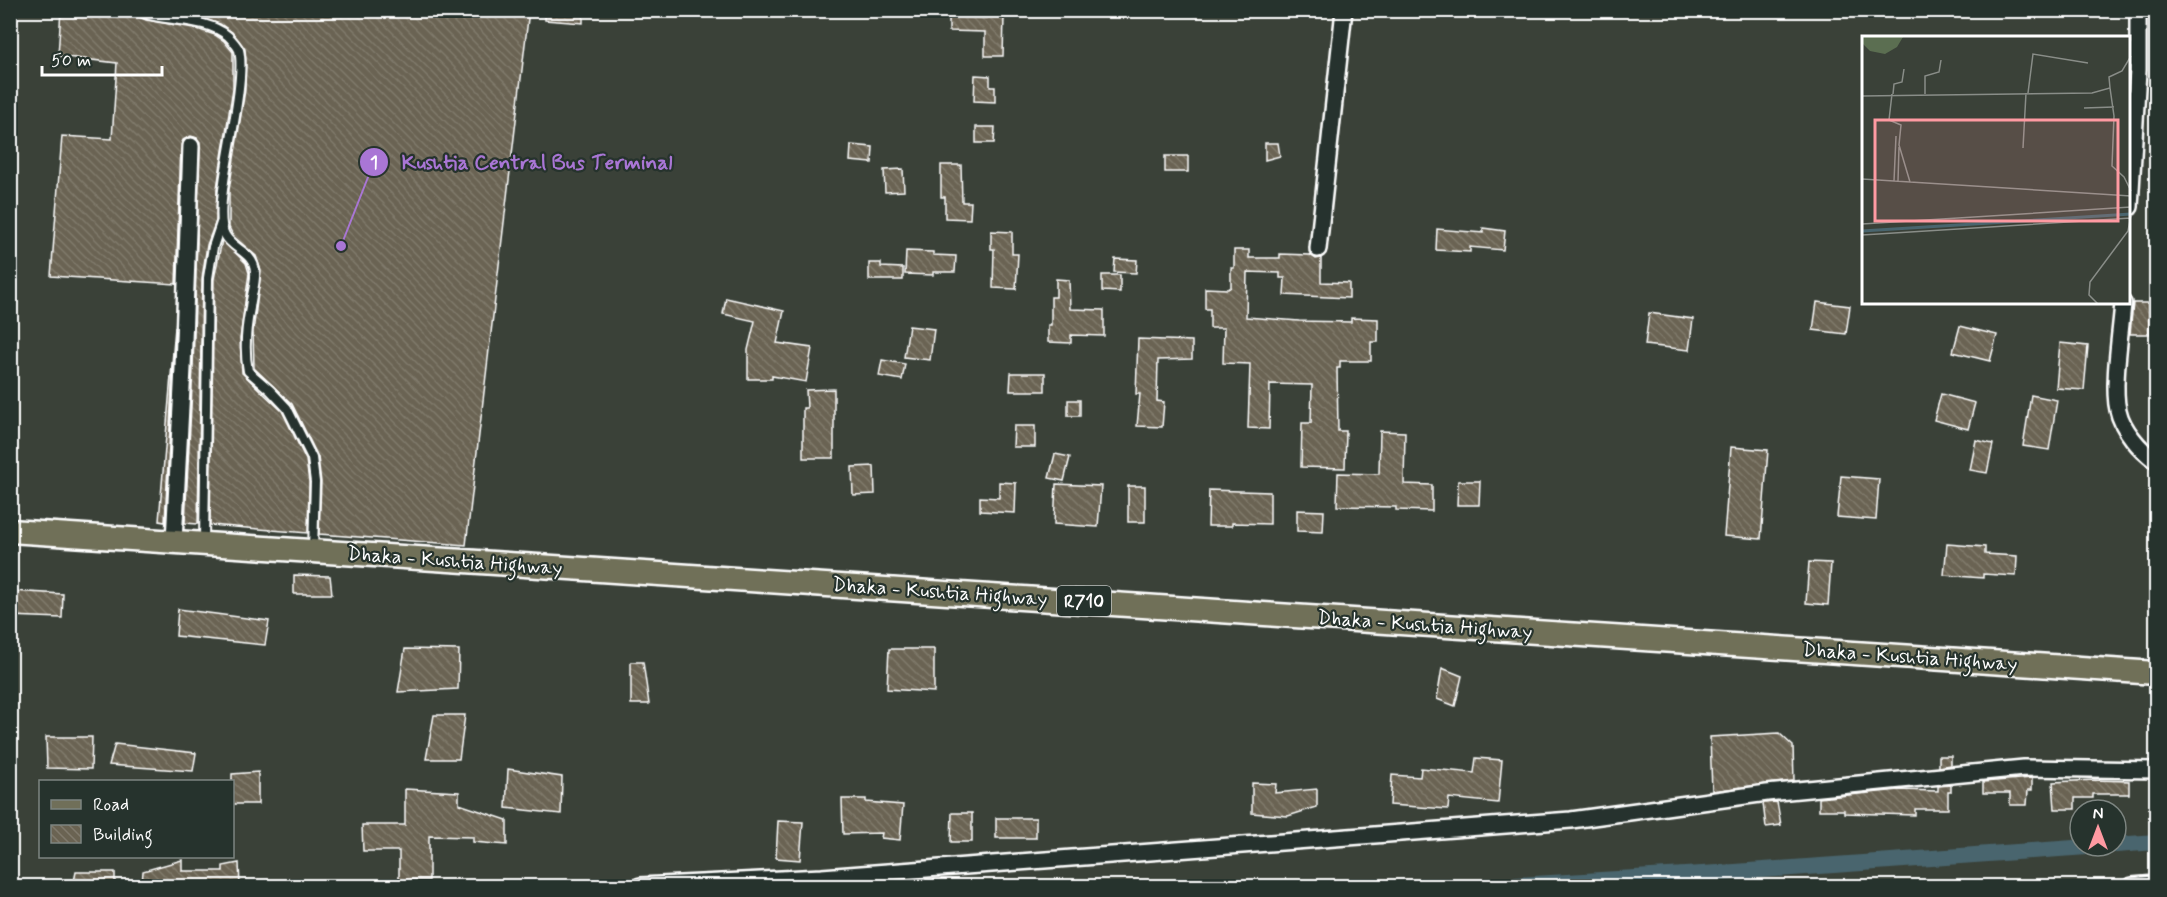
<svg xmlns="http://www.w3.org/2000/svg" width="2167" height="897" viewBox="0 0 2167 897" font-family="Mynerve,sans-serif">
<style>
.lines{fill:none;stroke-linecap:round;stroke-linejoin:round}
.canal{stroke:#49656e;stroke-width:16}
.building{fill:url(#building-back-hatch);stroke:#fff;stroke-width:1.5}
.lane-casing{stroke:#fff;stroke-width:12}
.street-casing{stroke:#fff;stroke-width:20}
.primary-casing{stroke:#fff;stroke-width:27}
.lane{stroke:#26332d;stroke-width:8}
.street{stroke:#26332d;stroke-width:15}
.primary{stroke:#706f59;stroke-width:22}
.labels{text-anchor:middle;stroke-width:4.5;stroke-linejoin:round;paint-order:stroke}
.shield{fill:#26332d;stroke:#bec2c0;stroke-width:1.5}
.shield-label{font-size:18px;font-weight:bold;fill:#fff}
.street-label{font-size:20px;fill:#fff;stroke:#26332d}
.inset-river{fill:none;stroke:#49656e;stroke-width:3}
.inset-road{fill:none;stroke:#898d88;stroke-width:1.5}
.view{fill:#ff9aa2;fill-opacity:0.15;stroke:#ff9aa2;stroke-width:3}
.inset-edge{fill:none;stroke:#fff;stroke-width:3}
.leader{fill:none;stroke:#a976d5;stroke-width:2}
.callout-dot{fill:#a976d5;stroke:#26332d;stroke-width:2}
.mark-label{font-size:18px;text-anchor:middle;font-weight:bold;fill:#fff}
.callout-label{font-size:21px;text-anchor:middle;font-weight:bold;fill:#a976d5;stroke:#26332d;stroke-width:4.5;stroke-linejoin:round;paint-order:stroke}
</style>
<defs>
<pattern id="building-back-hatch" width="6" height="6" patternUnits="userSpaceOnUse" patternTransform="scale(1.5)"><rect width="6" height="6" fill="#6a6352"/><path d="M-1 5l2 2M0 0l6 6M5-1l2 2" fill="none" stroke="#807a6c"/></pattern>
</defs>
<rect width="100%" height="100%" fill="#3a4138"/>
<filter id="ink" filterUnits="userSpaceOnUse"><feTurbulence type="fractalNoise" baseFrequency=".0167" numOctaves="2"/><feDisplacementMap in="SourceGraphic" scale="12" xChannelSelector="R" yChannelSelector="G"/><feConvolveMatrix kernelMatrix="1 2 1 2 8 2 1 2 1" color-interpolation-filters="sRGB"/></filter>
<g filter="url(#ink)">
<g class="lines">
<g class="canal">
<path d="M2116,845L2156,842"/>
<path d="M1499,886L1735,872L2101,846"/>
</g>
</g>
<g class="building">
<path d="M61,10H131L134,15L146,20L194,28L215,35L224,41L233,52V88L217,188L216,221L207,245L202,278L198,524L185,523L193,368L200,142L197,138L191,136L183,140L181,145L176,284L51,276L62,136L112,139L117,63L58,56Z"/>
<path d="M158,10H529L466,545L319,534L321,482L318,457L292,404L254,368L253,332L261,271L256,256L233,236L229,227V190L245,90L246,60L245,49L232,32L220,24L196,16Z"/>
<path d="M545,10H583V23L545,20Z"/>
<path d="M986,15L1004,16L1003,56H985V32L949,31V17L986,18Z"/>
<path d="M975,75L990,76V87H995V102L974,101Z"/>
<path d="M976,127H995L994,143H976Z"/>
<path d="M1265,143H1278L1280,156L1265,160Z"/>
<path d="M851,145L873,147L872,163L850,161Z"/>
<rect x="1165" y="156" width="23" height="16"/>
<path d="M941,165H961L962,202H971L970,219L945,218V197H941Z"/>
<path d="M903,169L904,191L885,192L884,170Z"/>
<path d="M1483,228L1505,231L1503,250L1470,247V252L1436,250L1437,229L1483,233Z"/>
<path d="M991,231L1012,232V254H1018L1016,289L993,288L994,249H991Z"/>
<path d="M222,240L246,263L249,273L240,339L242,373L282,411L306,460L309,482L308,533L210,525L214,279Z"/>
<path d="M1234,250H1249V258H1280V254L1310,255L1316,259L1321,258V282L1349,283V298L1284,295L1285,278H1280V273L1247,272L1246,317L1299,321L1351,322V318L1378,319V342H1371V361H1340V368H1337L1338,431H1346L1345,468L1301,467L1302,423H1311L1312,385L1270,384L1269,429L1248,428L1250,364L1223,363L1224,328H1210V309H1205V288L1228,289L1231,287V268H1234Z"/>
<path d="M906,251L933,252V255L956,256L955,272H933V275L905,274Z"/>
<path d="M1115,259L1137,260L1136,273L1114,272Z"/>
<path d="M869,263H881V267L903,268V280H869Z"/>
<path d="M1102,275H1120V292L1102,291Z"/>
<path d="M1056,279L1069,280L1070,309L1104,310V336L1071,335V343L1048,342V325H1051V297H1056Z"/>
<path d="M726,298L784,311L777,343L812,348L806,382L772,376V379H748V350L755,321L723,314Z"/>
<path d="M1817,302L1850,306L1846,334L1813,330Z"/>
<path d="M2133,303H2149V334H2130Z"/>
<path d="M1649,313L1693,319L1689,350L1645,345Z"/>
<path d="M909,326L934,329L930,360L904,357Z"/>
<path d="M1960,326L1997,335L1990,361L1953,352Z"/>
<path d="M175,327L173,368L165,522L159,521Z"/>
<path d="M1138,339L1192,341V359L1158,360L1157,401L1164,402L1162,427L1137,426L1140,394H1136Z"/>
<path d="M2060,343L2088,346L2084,390L2056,388Z"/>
<path d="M882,360L905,364L902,380L879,376Z"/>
<path d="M1011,373H1045V391H1010Z"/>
<path d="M834,389V458H803V408H807L806,390Z"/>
<path d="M1941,394L1975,403L1968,429L1934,420Z"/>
<path d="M2031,395L2057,400L2049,450L2023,446Z"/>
<rect x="1068" y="400" width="12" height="16"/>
<path d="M1014,426H1035V447H1013Z"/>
<path d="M1380,431L1405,432L1404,484L1432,485V511L1396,510V507L1337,506L1338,473L1379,474Z"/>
<path d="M1976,440L1993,444L1987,473L1970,470Z"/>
<path d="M1731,447L1768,450L1761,539L1724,536Z"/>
<path d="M1055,454L1070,457L1064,481L1049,478Z"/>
<path d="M874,466L875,494L853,495L852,467Z"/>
<path d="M1841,476L1879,479L1876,520L1837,517Z"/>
<path d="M1458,481H1480L1479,505H1457Z"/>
<path d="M999,482L1016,483L1015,513L980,511V497L999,498Z"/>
<path d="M1056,484L1101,486L1098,527L1054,524Z"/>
<rect x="1128" y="486" width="17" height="36"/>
<path d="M1209,490L1270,492V524L1232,523V526H1208Z"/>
<path d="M1297,510L1324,511L1323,532L1297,531Z"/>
<path d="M1947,544L1985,547V554L2017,556L2016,576L1983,574V578L1944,575Z"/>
<path d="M1809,562L1831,563L1828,605L1806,603Z"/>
<path d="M294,575L330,576L332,594H294Z"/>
<path d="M10,591L63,594L62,618L10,616Z"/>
<path d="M178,609L269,621L265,645L176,636Z"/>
<path d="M405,649L459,650L458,689L398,692Z"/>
<path d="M889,649H934V692L887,689Z"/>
<path d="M631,662H643L649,704H631Z"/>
<path d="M1442,668L1462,676L1455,706L1437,699Z"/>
<path d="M434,715H465L459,759H426Z"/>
<path d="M1779,733L1793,746L1794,781L1712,791L1710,737Z"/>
<path d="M46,737H92L91,769L47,768Z"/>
<path d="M115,744L196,753L193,771L109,765Z"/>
<path d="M1939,756H1951V765L1939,767Z"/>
<path d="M1476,758L1502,760L1498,803L1449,798L1448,809L1390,805L1392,775L1420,777L1421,768L1474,773Z"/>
<path d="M508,769L562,777L561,814L506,808Z"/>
<path d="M258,772V804H232V774Z"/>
<path d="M2032,778V790H2028L2027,805H2010V793H1983V782Z"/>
<path d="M2095,780L2129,781V794H2093V798H2075V809H2055L2053,782Z"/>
<path d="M1252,783L1276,784L1275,793L1317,789V807L1288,816L1252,813Z"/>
<path d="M1951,785V792H1948V809H1915V815L1844,813V810H1819V798L1899,790L1938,791V786Z"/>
<path d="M405,789L459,792V804L507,820V845L473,842V837L429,836V880H399V851H363L362,825H405Z"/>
<path d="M842,799H866V802L903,805L900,840L881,838L882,833L843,834Z"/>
<path d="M1777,802L1781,825L1766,827L1763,803Z"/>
<path d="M952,813H972V842H951Z"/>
<rect x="996" y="818" width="40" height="20"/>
<path d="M778,821L803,822L800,860L776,858Z"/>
<path d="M182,860V871H223V866L239,863L240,886H142L143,871Z"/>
<path d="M76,872H115V886H73Z"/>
</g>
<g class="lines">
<defs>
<g id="lane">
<path d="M137,10C164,24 202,15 228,36C231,39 237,46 239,50C245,73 231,137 227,163C224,180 217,220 225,235C233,250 254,252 255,272C256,283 251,296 250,308C246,328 244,351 248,371L270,390L287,408L312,458L315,482L313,550"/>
<path d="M204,540L208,278L213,247L221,223"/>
</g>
<g id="street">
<path d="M2130,207L2138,70V10"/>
<path d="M1318,249L1344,10"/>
<path d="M2123,303C2121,331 2112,385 2118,410C2122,429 2140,450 2156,461"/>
<path d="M174,541L183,368L191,146"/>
<path d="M640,886L822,877L1571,820L1767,793L2024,768L2156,770"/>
<path d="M2132,886L2156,884"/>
</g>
<path id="primary" d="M10,531L2156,673"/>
</defs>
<use href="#lane" class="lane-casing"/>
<use href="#street" class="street-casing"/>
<use href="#primary" class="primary-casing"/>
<use href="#lane" class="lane"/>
<use href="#street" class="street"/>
<use href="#primary" class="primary"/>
</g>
</g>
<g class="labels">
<rect class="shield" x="1057" y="586" width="54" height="30" rx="4.5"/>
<g class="shield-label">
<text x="1084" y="607">R710</text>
</g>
<g class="street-label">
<text transform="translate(455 560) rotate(4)" y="7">Dhaka - Kushtia Highway</text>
<text transform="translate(940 591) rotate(4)" y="7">Dhaka - Kushtia Highway</text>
<text transform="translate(1425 624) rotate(4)" y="7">Dhaka - Kushtia Highway</text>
<text transform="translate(1910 656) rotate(4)" y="7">Dhaka - Kushtia Highway</text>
</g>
</g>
<g transform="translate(1862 36)">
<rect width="268" height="268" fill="#3a4138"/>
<path d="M0,1H41L35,11L23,18L8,15L0,7Z" fill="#5b6e51"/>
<path class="inset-river" d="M0,195L269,178"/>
<path class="inset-road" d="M248,52L252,80L250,130L262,141L269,155M166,57L171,18L226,27M30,58L27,84L39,89L37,109L48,146M31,58L32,48L40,46L42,33M63,58V40L77,36L79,24M0,60L230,57L248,52L247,41L260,35L269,20M222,72L252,71M161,112L164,57M0,143L269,160M32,145L34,100M36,145L37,111M0,188L269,171M0,199L269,182M236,268L227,259L228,246L266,195L269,179"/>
<path class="view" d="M13,84H256V185H13Z"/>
<rect width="268" height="268" class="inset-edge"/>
</g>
<path class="leader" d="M341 246L374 162"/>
<g class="callout-dot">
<circle cx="341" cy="246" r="6"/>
<circle cx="374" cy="162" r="15"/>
</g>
<g class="mark-label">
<text x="374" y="168">1</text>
</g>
<g class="callout-label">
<text x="537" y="169">Kushtia Central Bus Terminal</text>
</g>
<rect width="2167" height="897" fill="none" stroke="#26332d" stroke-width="36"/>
<rect x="18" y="18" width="2131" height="861" fill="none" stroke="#fff" stroke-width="2" filter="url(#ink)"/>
<rect x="39" y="780" width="195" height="78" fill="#26332d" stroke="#7d8581" stroke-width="1.5"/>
<rect x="51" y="800" width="30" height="9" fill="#706f59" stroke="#7d8581" stroke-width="1.5"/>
<text x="93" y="810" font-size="18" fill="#ffffff">Road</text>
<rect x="51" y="825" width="30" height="18" fill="url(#building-back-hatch)" stroke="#7d8581" stroke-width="1.5"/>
<text x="93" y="840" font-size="18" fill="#ffffff">Building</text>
<g transform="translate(2098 828)"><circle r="28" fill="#26332d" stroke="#7d8581" stroke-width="1.5"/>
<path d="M0-4.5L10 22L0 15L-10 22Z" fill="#ff9aa2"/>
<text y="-9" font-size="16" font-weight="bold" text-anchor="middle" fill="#ffffff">N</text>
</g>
<path d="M42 66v9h120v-9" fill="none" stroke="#ffffff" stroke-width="3"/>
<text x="51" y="66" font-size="18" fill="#ffffff" stroke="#26332d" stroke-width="4.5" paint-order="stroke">50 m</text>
</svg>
